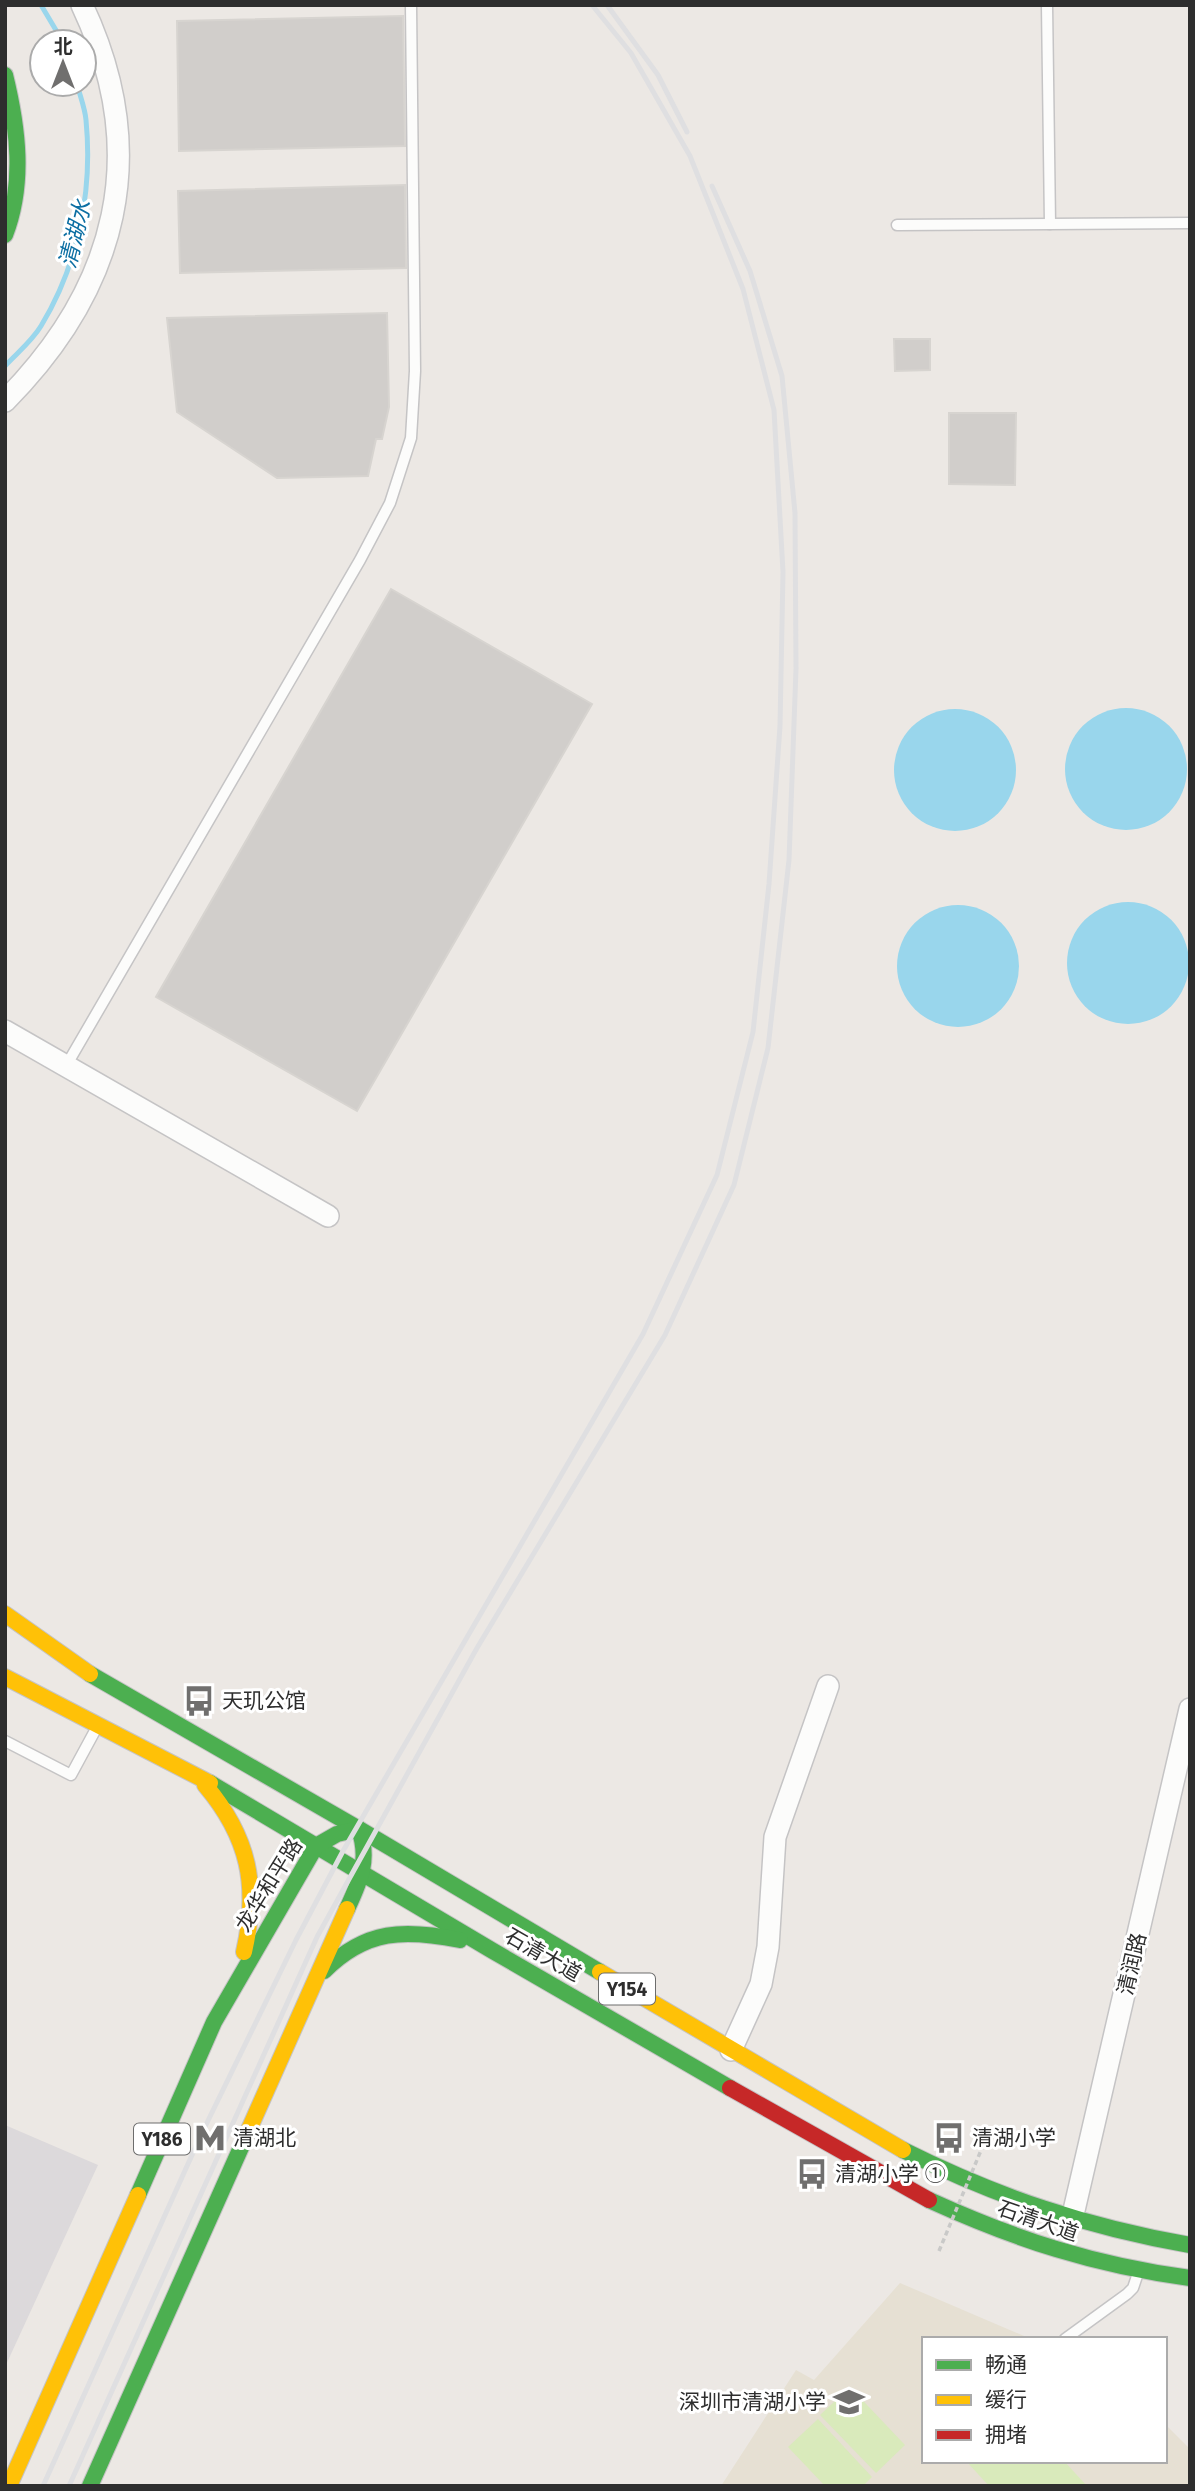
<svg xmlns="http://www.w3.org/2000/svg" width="1195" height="2491" viewBox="0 0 1195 2491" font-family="'Fira Sans','Noto Sans SC',sans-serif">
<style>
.industrial{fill:#dcd9db}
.education{fill:#e6e0d3}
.pitch{fill:#d9eabb}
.water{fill:#99d6ec}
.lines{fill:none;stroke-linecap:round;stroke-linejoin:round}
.stream{stroke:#99d6ec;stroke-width:5}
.building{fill:#d1cecb;stroke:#d7d4d0;stroke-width:2}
.lane-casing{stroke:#c5c4c5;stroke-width:13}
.street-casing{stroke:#c5c4c5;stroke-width:24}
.fast-casing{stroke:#c5c4c5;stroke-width:18}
.slow-casing{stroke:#c5c4c5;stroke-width:18}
.jam-casing{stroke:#c5c4c5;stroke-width:18}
.lane{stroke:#fcfcfb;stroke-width:10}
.street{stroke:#fcfcfb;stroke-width:21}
.fast{stroke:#4caf50;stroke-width:16}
.slow{stroke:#ffc107;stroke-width:16}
.jam{stroke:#c62828;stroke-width:16}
.rail{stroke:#dfdfe1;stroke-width:5}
.path-bridge{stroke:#c9c9c8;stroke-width:3.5;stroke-dasharray:5 3.5;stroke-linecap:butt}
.labels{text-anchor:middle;stroke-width:6;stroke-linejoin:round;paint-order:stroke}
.shield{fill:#fff;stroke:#6d6d6d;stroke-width:2}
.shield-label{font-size:19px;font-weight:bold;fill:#2e2e2e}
.poi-label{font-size:21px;fill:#2e2e2e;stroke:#fff;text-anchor:start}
.street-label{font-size:21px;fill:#2e2e2e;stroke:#fff}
.water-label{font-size:23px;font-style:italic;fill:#0d6fa3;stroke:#fff}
</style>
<rect width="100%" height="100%" fill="#ece8e4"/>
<path class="industrial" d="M5,2125L98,2165L5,2367Z"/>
<path class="education" d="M900,2283L1031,2339H924V2461H1165V2424L1190,2449V2486H721L796,2370L814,2380Z"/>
<g class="pitch">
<path d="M850,2387L905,2445L876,2473L820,2415Z"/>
<path d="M818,2419L872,2477L863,2486H825L788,2447Z"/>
<path d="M966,2461H1064L1087,2486H989Z"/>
</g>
<g class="water">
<circle cx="1126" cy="769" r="61"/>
<circle cx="955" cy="770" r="61"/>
<circle cx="1128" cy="963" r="61"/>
<circle cx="958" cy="966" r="61"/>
</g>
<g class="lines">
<g class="stream">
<path d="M41,5L63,42"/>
<path d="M5,366C17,353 32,341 41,326C78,265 93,192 86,120C85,108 80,96 77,84"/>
</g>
</g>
<g class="building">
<path d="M403,16L405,146L179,151L177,21Z"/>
<path d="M405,185L406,268L180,273L178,191Z"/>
<path d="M387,313L389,407L382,439H376L368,476L277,478L177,412L167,318Z"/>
<path d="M894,339H930V370L895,371Z"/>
<path d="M949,413H1016L1015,485L949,484Z"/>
<path d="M391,589L592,704L357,1111L156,997Z"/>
</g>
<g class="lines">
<defs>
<g id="lane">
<path d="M1047,5L1050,224"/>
<path d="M897,225L1190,223"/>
<path d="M66,1066L360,560L390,503L411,438L415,371L411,5"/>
<path d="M5,1741L71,1775L97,1727"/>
<path d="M1065,2339L1127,2294L1133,2288L1138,2273"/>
</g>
<g id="street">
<path d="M5,401C118,287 152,153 82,5"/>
<path d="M5,1031L328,1216"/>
<path d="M731,2050L761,1984L768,1947L775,1837L828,1686"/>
<path d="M1072,2219L1190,1709"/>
</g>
<g id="fast">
<path d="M5,75C18,128 25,183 5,235"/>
<path d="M90,1674L359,1829L600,1972"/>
<path d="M210,1783L493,1951L730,2088"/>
<path d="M324,1971C366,1929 405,1929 460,1940"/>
<path d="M903,2150C997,2197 1087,2227 1190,2245"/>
<path d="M138,2195L214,2022L316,1846L337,1834L359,1829C370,1860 360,1881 347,1909"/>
<path d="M929,2200C1017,2240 1094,2265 1190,2278"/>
<path d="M90,2486L247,2134"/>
</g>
<g id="slow">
<path d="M5,1614L90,1674"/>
<path d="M5,1677L210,1783"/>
<path d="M205,1785C249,1837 259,1886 244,1952"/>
<path d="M600,1972L903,2150"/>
<path d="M247,2134L347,1909"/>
<path d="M9,2486L138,2195"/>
</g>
<path id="jam" d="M730,2088L929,2200"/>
</defs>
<use href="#lane" class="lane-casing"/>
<use href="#street" class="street-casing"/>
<use href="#fast" class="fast-casing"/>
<use href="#slow" class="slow-casing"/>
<use href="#jam" class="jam-casing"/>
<use href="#lane" class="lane"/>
<use href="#street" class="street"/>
<use href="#fast" class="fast"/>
<use href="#slow" class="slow"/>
<use href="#jam" class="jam"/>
<g class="rail">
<path d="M607,5L658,75L687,132"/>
<path d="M43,2486L201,2135L296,1940L343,1851L643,1334L717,1175L753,1032L769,884L780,726L783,572L774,410L743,289L690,156L631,53L592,5"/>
<path d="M69,2486L317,1937L477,1648L665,1335L734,1185L768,1048L789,860L796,669L795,513L782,376L750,271L712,186"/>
</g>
<path class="path-bridge" d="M939,2251L982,2148"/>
</g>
<defs>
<symbol id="bus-bare" viewBox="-9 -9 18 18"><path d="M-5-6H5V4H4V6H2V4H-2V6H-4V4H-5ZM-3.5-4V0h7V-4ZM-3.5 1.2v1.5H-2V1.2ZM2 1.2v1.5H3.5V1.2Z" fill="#706f6e" stroke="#fff" stroke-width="2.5" paint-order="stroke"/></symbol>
<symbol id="metro-bare" viewBox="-9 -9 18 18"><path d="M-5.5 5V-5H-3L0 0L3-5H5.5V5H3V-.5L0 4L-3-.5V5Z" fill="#706f6e" stroke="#fff" stroke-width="2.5" paint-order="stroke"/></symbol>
<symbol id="school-bare" viewBox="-9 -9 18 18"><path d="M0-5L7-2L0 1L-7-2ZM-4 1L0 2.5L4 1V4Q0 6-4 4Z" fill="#706f6e" stroke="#fff" stroke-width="2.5" paint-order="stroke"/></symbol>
</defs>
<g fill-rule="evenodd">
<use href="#bus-bare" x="177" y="1679" width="44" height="44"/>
<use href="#metro-bare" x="188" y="2116" width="44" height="44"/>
<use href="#bus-bare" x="927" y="2116" width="44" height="44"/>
<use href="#bus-bare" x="790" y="2152" width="44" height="44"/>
<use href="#school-bare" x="827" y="2380" width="44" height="44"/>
</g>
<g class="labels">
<g class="shield">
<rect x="599" y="1973.5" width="56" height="31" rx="5"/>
<rect x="134" y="2123.5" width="56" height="31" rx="5"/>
</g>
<g class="shield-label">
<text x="627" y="1996">Y154</text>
<text x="162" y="2146">Y186</text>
</g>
<g class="poi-label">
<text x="222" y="1708">天玑公馆</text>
<text x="233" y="2145">清湖北</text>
<text x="972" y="2145">清湖小学</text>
<text x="835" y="2181">清湖小学 ①</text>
<text x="826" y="2409" text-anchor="end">深圳市清湖小学</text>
</g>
<g class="street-label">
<text transform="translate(269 1885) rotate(-58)" y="7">龙华和平路</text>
<text transform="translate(543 1955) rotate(30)" y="7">石清大道</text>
<text transform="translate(1132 1964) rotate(-77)" y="7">清润路</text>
<text transform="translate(1038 2221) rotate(19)" y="7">石清大道</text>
</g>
<g class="water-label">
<text transform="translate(75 234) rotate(-76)" y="8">清湖水</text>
</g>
</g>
<rect width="1195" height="2491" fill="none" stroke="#2e2e2e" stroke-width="14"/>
<rect x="922" y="2337" width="245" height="126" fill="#ffffff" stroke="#ababab" stroke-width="2"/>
<rect x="936" y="2360" width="35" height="10" fill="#4caf50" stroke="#ababab" stroke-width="2"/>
<text x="985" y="2372" font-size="21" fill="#2e2e2e">畅通</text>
<rect x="936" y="2395" width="35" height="10" fill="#ffc107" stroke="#ababab" stroke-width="2"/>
<text x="985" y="2407" font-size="21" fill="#2e2e2e">缓行</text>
<rect x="936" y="2430" width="35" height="10" fill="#c62828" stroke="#ababab" stroke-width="2"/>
<text x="985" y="2442" font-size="21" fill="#2e2e2e">拥堵</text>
<g transform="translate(63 63)"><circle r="33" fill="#ffffff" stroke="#ababab" stroke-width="2"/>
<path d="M0-5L12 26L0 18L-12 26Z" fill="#706f6e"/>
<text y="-10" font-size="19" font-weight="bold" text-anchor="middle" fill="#2e2e2e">北</text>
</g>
</svg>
